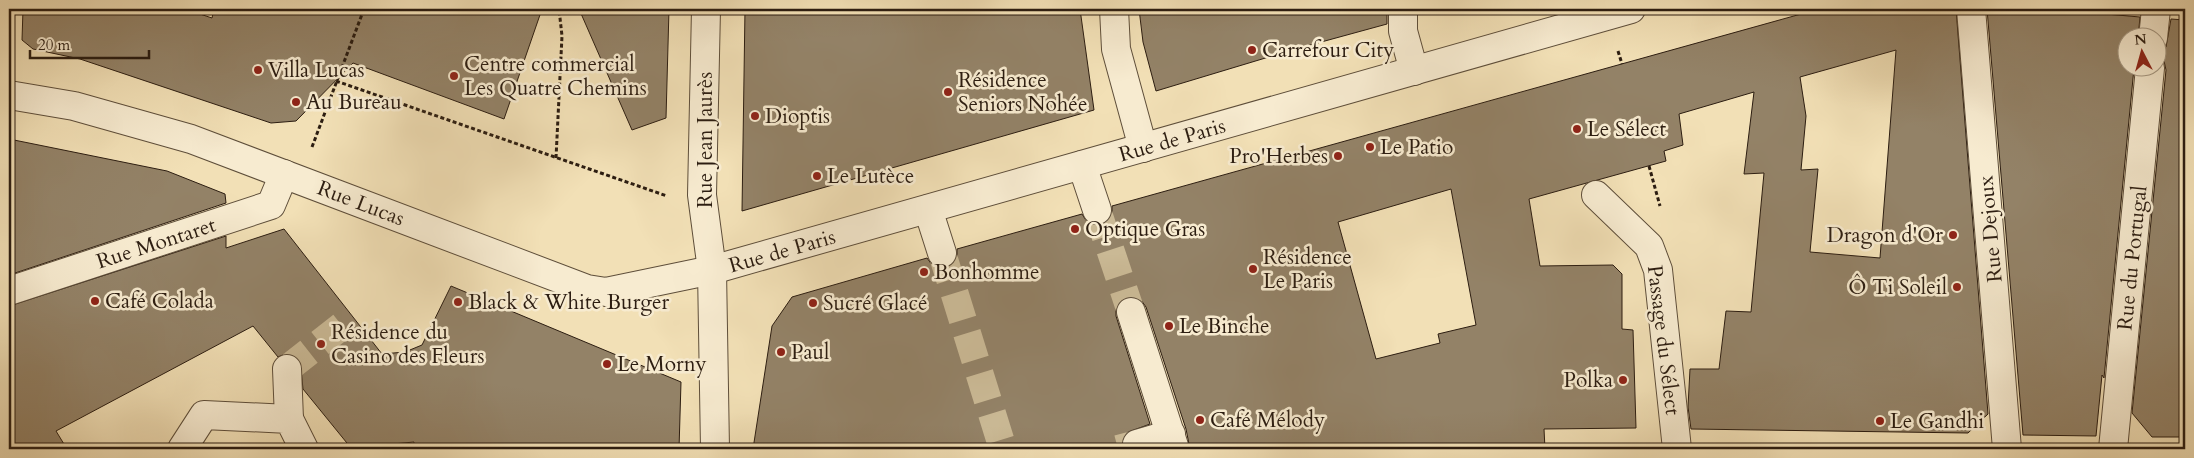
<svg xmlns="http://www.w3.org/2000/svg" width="2194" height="458" viewBox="0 0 2194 458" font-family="Cardo,serif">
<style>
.building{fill:#938267;stroke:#2c1d11;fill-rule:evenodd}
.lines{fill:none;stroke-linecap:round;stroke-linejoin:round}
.minor-tunnel{stroke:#cab995;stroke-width:28;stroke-dasharray:28 14;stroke-linecap:butt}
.minor-casing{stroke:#5e4e3a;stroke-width:30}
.path{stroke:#2c1d11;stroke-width:3;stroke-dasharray:4 2.5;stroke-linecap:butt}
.minor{stroke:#f7ebd0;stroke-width:28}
.poi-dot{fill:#8f2418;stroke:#f7ebd0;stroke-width:2}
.labels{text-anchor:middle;stroke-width:5;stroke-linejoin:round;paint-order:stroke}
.poi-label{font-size:21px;fill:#2c1d11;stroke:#f7ebd0;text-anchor:start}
.street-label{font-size:21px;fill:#2c1d11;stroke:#f7ebd0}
</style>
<rect width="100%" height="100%" fill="#f2e0b6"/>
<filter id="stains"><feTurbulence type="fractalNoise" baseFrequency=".004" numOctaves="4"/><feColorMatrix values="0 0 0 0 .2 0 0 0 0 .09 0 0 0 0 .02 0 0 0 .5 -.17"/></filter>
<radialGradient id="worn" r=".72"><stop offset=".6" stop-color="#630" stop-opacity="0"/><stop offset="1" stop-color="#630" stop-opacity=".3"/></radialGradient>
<g class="building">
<path d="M23,9H185L212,18L214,9H542L504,119L353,63L296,121L271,123L80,59L33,49L22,40Z"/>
<path d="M579,9H669L666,118L632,130Z"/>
<path d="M745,9H1080L1094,110L742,211Z"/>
<path d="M1139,9H1387V24L1292,50L1156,91L1143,42Z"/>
<path d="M1819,9H1956L1988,414L1968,433L1691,429L1688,407L1690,369H1719L1726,311L1751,312L1764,173L1744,174L1754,92L1679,114L1683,145L1664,151L1666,161L1529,199L1540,266L1613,265L1622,274V329L1633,330L1636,428L1544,429L1545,449H1190L1186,429L1146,307L1141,300L1134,297H1127L1120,301L1116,308V316L1150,424L1126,433L1122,441V449H753L772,326L792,297L927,258L932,265L938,268H946L954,263L957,257V249L1082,214L1087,222L1093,225H1101L1109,220L1112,214V206ZM1896,50L1880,258L1810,252L1818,169L1801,170L1806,116L1800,77ZM1451,189L1476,325L1438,334L1440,343L1376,359L1338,222Z"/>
<path d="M1987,9H2107L2106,14L2140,17L2138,38H2126V68H2134L2104,378L2102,375L2096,436L2023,435Z"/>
<path d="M2171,19L2185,20V437H2152L2132,413L2166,70L2164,61L2156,53L2166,47Z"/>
<path d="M9,139L167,171L225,194L226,203L9,275Z"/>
<path d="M284,229L382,354L405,352L422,345L451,286L681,382L679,449H413L414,442L351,448L303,389L300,360L295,355L287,353L278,357L253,326L56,431L67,449H9V306L226,236V248Z"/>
</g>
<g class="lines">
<g class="minor-tunnel">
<path d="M1097,210L1131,312"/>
<path d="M942,253L1003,449"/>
<path d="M287,369L353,317"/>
<path d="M1118,449L1137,444"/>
</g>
<defs>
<g id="minor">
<path d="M706,9L702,195L712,270L715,449"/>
<path d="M1114,9L1116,49L1143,148"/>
<path d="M1403,9V31L1414,71"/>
<path d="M1971,9L2007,449"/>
<path d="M2153,38L2156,9"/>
<path d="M9,95L74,106L191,139L587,289L606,292L712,270L1631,9"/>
<path d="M1082,165L1097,210"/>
<path d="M1596,195L1649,246L1658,270L1677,449"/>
<path d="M928,209L942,253"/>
<path d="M9,291L271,205L284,174"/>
<path d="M1131,312L1175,449"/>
<path d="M287,369L289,419"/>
<path d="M1137,444L1171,434"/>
<path d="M182,449L204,415L289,419L304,449"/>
<path d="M2113,449L2150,68"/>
</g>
</defs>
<use href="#minor" class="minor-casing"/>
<g class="path">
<path d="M1618,51L1622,64"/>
<path d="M336,81L667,196"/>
<path d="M312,147L364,9"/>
<path d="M556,158L562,36L559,9"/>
<path d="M1649,166L1660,206"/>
</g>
<use href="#minor" class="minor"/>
</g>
<g class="poi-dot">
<circle cx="1252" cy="50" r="5"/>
<circle cx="258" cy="70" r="5"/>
<circle cx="454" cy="76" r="5"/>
<circle cx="948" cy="92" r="5"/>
<circle cx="296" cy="102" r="5"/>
<circle cx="755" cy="116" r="5"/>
<circle cx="1577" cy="129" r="5"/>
<circle cx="1370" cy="147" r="5"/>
<circle cx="1338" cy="156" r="5"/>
<circle cx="817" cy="176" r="5"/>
<circle cx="1075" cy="229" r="5"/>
<circle cx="1953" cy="235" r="5"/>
<circle cx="1253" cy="269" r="5"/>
<circle cx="924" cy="272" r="5"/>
<circle cx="1957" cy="287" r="5"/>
<circle cx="95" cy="301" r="5"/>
<circle cx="458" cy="302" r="5"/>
<circle cx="813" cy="303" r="5"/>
<circle cx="1169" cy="326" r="5"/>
<circle cx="321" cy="344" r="5"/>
<circle cx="781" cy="352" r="5"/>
<circle cx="607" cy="364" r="5"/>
<circle cx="1623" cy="380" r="5"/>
<circle cx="1200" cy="420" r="5"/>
<circle cx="1880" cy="421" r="5"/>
</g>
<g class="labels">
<g class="poi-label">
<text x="1262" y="57">Carrefour City</text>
<text x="464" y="71">Centre commercial<tspan x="464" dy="24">Les Quatre Chemins</tspan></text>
<text x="268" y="77">Villa Lucas</text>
<text x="958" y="87">Résidence<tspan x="958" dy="24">Seniors Nohée</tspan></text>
<text x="306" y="109">Au Bureau</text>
<text x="765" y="123">Dioptis</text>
<text x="1587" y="136">Le Sélect</text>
<text x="1380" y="154">Le Patio</text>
<text x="1328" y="163" text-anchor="end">Pro'Herbes</text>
<text x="827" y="183">Le Lutèce</text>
<text x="1085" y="236">Optique Gras</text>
<text x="1943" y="242" text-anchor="end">Dragon d'Or</text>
<text x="1263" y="264">Résidence<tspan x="1263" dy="24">Le Paris</tspan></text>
<text x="934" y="279">Bonhomme</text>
<text x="1947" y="294" text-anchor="end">Ô Ti Soleil</text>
<text x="105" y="308">Café Colada</text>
<text x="468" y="309">Black &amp; White Burger</text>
<text x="823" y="310">Sucré Glacé</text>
<text x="1179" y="333">Le Binche</text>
<text x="331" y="339">Résidence du<tspan x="331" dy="24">Casino des Fleurs</tspan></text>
<text x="791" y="359">Paul</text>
<text x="617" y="371">Le Morny</text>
<text x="1613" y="387" text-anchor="end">Polka</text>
<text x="1210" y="427">Café Mélody</text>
<text x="1890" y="428">Le Gandhi</text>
</g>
<g class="street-label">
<text transform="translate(705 140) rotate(-90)" y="7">Rue Jean Jaurès</text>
<text transform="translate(1172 140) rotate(-16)" y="7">Rue de Paris</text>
<text transform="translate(361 203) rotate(21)" y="7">Rue Lucas</text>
<text transform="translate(1990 229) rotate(-95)" y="7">Rue Dejoux</text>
<text transform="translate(156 243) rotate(-18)" y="7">Rue Montaret</text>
<text transform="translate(782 251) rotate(-16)" y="7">Rue de Paris</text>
<text transform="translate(2132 258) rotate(-84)" y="7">Rue du Portugal</text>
<text transform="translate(1664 340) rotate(83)" y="7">Passage du Sélect</text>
</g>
</g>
<rect width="2194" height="458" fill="none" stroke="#f2e0b6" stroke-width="30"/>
<rect x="10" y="10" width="2174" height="438" fill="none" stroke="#2c1d11" stroke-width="2.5"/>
<rect x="15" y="15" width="2164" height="428" fill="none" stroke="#2c1d11"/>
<g transform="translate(2142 52) rotate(354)"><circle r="24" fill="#f7ebd0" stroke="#a69984"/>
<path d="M0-4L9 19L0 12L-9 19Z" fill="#8f2418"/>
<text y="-8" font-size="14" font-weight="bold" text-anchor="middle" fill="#2c1d11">N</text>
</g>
<path d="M30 50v8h119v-8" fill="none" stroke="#2c1d11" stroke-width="2.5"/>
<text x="38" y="50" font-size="15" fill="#2c1d11" stroke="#f7ebd0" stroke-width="4" paint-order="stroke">20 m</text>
<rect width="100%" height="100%" filter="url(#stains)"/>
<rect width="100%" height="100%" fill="url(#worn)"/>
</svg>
